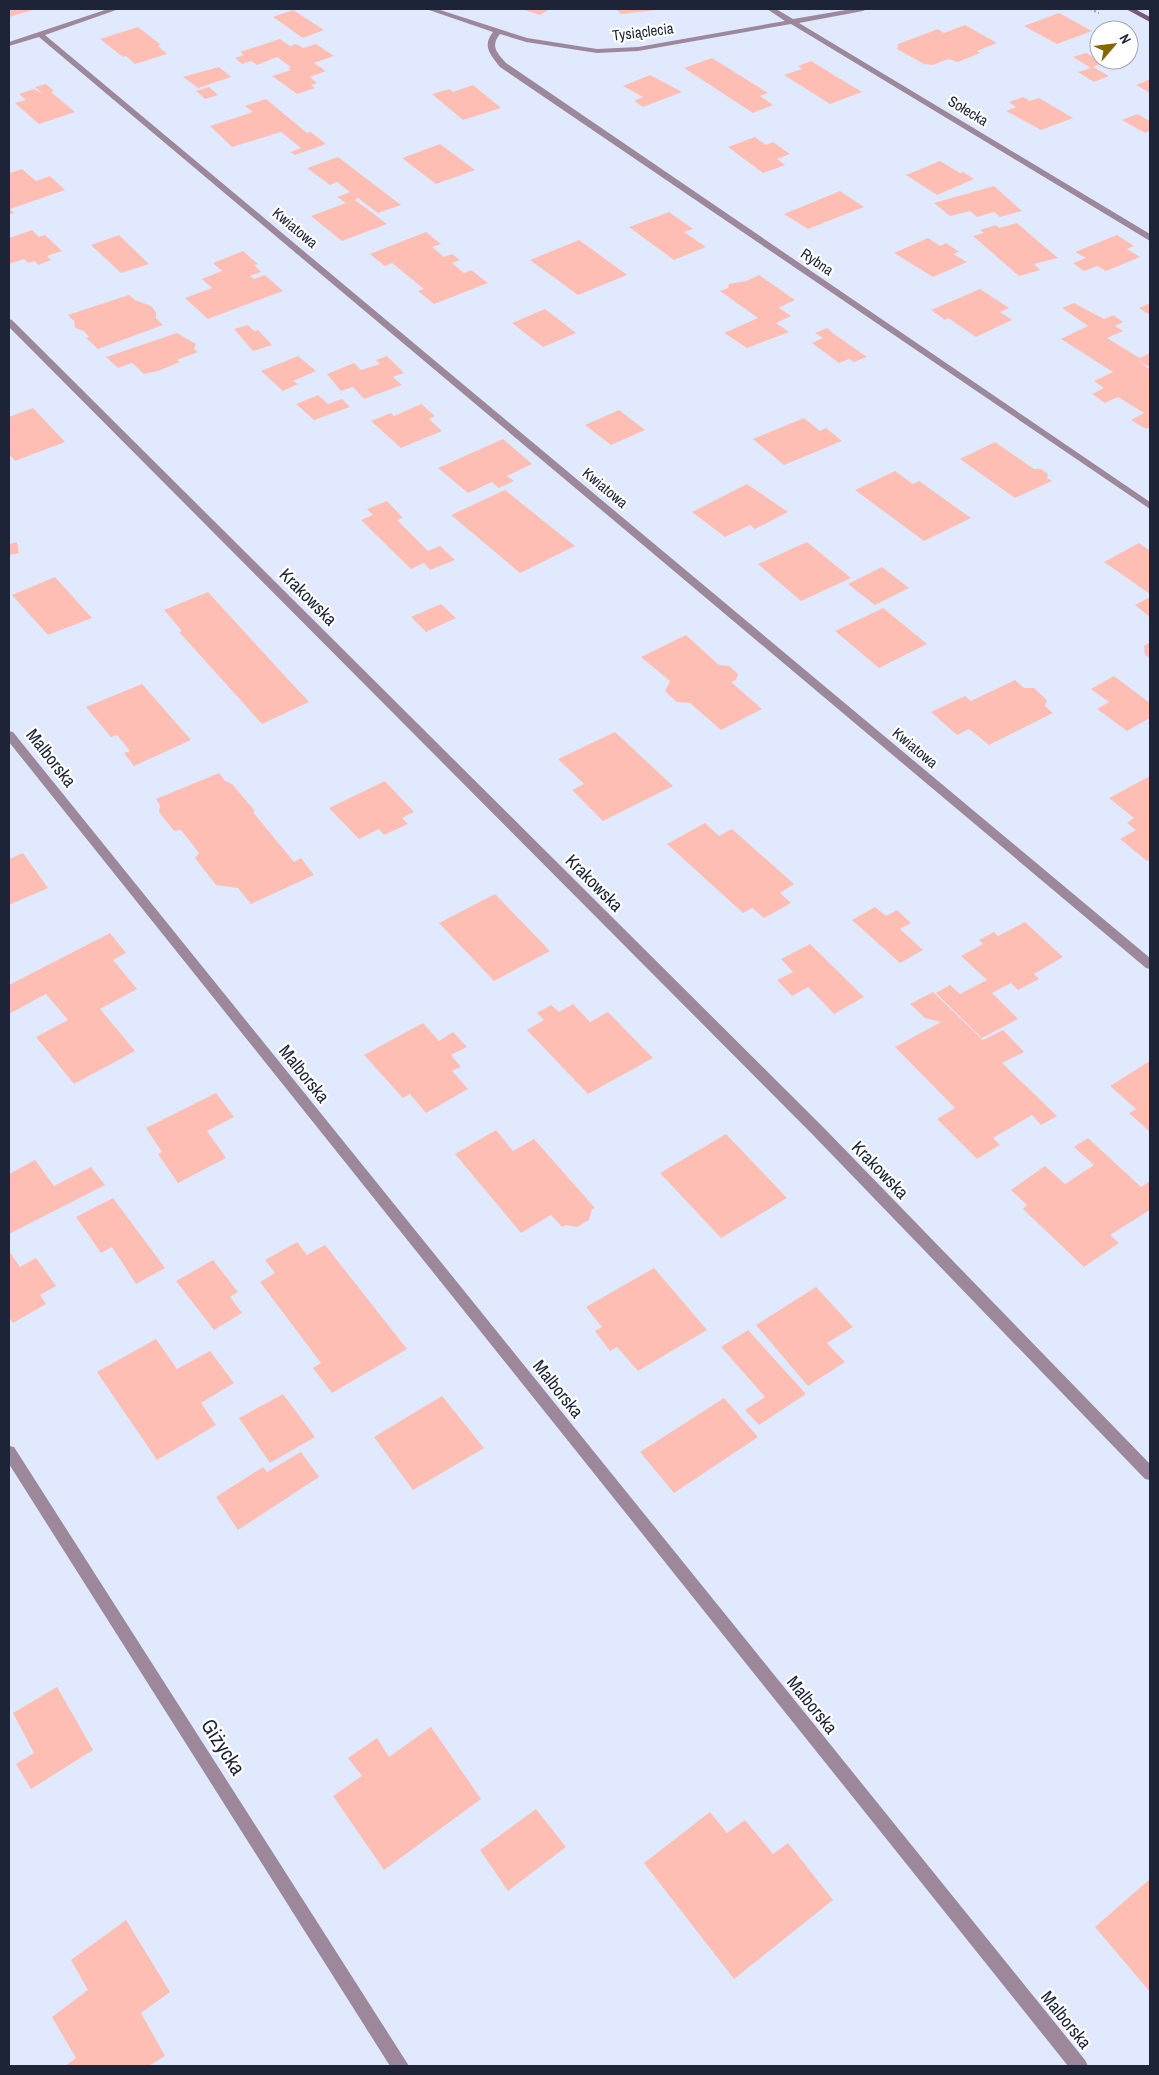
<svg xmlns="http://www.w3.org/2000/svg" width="1159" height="2075" viewBox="0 0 1159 2075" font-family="'Archivo Narrow',sans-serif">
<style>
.building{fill:#ffbeb4}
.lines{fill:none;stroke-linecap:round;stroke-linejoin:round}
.path{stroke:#9098ad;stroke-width:2;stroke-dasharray:2 2.5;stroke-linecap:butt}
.street{fill:#9d879b;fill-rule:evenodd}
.secondary{fill:#785976;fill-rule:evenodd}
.labels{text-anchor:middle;stroke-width:4.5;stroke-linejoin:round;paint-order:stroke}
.far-street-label{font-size:15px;fill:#1d2438;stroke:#fff}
.street-label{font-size:18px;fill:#1d2438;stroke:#fff}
.near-street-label{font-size:21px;fill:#1d2438;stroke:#fff}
</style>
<rect width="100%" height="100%" fill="#e0e9fe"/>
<g class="building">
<path d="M9,9H36L9,17Z"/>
<path d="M521,9H550L540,15Z"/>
<path d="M616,9H657V10L621,14Z"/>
<path d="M293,10L324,30L303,38L273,17Z"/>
<path d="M1059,13L1092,31L1057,44L1024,26Z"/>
<path d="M965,25L997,43L977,51L980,53L958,62L948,59L933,65L924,64L897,49L898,44L938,29L944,33Z"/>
<path d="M138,27L161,45L158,46L167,54L135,64L126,56L123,57L100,39Z"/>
<path d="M280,39L290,46L296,44L303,48L316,44L334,56L314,63L326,71L310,77L317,83L311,85L315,88L297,94L272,76L291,70L288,68L291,67L277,57L257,65L251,61L242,64L235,58L244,55L240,52Z"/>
<path d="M1086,53L1104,63L1093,67L1109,76L1094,82L1078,72L1091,68L1073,57Z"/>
<path d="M712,58L768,93L760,96L773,105L753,113L684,68Z"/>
<path d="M811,61L842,80L862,92L830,104L784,75L802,69L798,66Z"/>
<path d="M219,67L231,77L198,88L183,77Z"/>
<path d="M650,75L682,92L643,107L634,101L643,97L623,86Z"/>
<path d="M1150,79V93L1136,85Z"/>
<path d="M46,84L54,91L51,92L75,112L39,124L15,103L26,100L19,94L34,89L43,94L35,87Z"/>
<path d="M473,85L501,108L463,120L432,94L450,89L453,92Z"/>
<path d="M209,87L218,95L205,99L196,91Z"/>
<path d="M1023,97L1030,101L1039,98L1073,118L1041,130L1006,111L1016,107L1009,102Z"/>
<path d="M266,99L307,133L311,132L326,144L295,155L290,152L301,148L281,132L232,147L210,126L253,112L245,106Z"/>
<path d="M1137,114L1150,121V131L1145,133L1122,120Z"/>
<path d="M755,137L766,145L773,142L790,154L777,159L785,165L763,173L728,147Z"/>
<path d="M440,144L475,170L436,184L402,158Z"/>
<path d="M338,157L401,205L378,213L358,198L355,200L387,224L342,241L311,216L346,203L337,197L350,192L337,182L330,185L307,168Z"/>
<path d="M940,161L960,173L963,172L974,179L937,195L906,175Z"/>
<path d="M22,169L36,181L50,176L65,190L10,209L14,213L9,215V173Z"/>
<path d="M994,186L1022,211L1000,217L994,212L977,217L970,211L950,216L934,203Z"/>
<path d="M840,191L864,207L808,229L784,214Z"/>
<path d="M669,212L693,229L684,232L706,247L674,260L629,227Z"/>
<path d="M1017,223L1032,236L1058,258L1034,264L1040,270L1019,276L973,236L984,233L980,230L996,225L999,228Z"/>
<path d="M32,230L39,237L45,235L62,251L47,256L51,260L38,265L35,261L28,263L24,259L9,264V238Z"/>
<path d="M426,232L441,244L432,247L444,257L452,254L460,260L452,263L464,273L471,270L488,283L434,304L418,291L424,289L392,263L385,266L370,254Z"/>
<path d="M119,235L127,243L149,264L121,273L91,245Z"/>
<path d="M1117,235L1134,246L1127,249L1140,257L1106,271L1097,266L1084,271L1073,263L1086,258L1075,252Z"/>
<path d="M928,238L940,246L946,243L959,252L953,254L967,262L933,277L894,253Z"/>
<path d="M579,240L619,269L627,275L578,295L530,260Z"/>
<path d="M243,251L258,264L254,265L261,272L250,276L254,279L265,275L283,291L208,319L185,298L212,288L202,279L222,271L213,263Z"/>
<path d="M759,275L795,300L772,311L779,308L791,316L776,323L789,332L747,348L724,333L758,318L720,291L728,288L729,284L746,281Z"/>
<path d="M980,289L1009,308L1000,312L1012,320L976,337L948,318L945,320L931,310Z"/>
<path d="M129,295L135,300L151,306L156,312V318L163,325L98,349L86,338L89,337L84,331L75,328L74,321L68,315Z"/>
<path d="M1074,303L1104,319L1113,315L1123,322L1115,326L1123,331L1107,338L1141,359L1140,358L1150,353V367L1137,361L1150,369V427L1146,429L1131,420L1144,413L1118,397L1105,403L1092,394L1104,388L1094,381L1113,372L1061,339L1088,326L1062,308Z"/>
<path d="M1150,303V315L1139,308Z"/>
<path d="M545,309L576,333L543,347L512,323Z"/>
<path d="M248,325L254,331L258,330L272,345L253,351L234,329Z"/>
<path d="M827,328L834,334L867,357L854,362L849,359L839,363L812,343L823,338L815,333Z"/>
<path d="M177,333L196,344L194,349L198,352L177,360L180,362L158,371L144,374L132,363L118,368L106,357Z"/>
<path d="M298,356L316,371L293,381L298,384L283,391L261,371Z"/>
<path d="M387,356L404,373L393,377L402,385L364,399L353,387L341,391L327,374L354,363L361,370L380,364L376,360Z"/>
<path d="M318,395L328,404L342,399L350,407L314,420L296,404Z"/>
<path d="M421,404L435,416L429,419L442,431L401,448L371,421L391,413L394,416Z"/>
<path d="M33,408L65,442L15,461L9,454V417Z"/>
<path d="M619,410L645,430L611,445L585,425Z"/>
<path d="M804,418L820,431L826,428L842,441L784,465L753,439Z"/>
<path d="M503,439L532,464L507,476L514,481L499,488L492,482L468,493L438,468Z"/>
<path d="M995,442L1034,469H1041L1048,474L1047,478L1052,481L1015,498L960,459Z"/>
<path d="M895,471L913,484L919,481L971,518L924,541L855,490Z"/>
<path d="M747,484L788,512L755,529L750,525L725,537L692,512Z"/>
<path d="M505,490L551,527L575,546L520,573L451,515Z"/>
<path d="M387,501L403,518L397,520L428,551L440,546L455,560L430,570L424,563L411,569L361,520L373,515L367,509Z"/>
<path d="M17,542L19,553L9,555V544Z"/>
<path d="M807,542L851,578L801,601L758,564Z"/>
<path d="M1139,543L1150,551V594L1104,562Z"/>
<path d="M882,567L909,588L875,605L848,584Z"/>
<path d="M55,577L92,618L48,635L12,595Z"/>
<path d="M208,592L272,662L309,702L262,724L179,632L182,631L164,610Z"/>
<path d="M1150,597V617L1135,605Z"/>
<path d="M441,604L456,618L426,632L411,617Z"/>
<path d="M883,608L927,644L879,668L835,631Z"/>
<path d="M686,635L719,665L729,666L738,674L736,680L731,682L762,709L721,730L690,703L677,702L665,691L670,681L641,657Z"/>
<path d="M1150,642V658L1145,655L1144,646Z"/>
<path d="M1114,676L1150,703V718L1127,731L1097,709L1109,702L1091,689Z"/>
<path d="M1015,680L1024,688H1034L1047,700L1045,706L1053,713L989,745L969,729L957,735L931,712L965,696L971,701Z"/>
<path d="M142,684L191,740L134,766L124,753L130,751L117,735L111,737L86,707Z"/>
<path d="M615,732L673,786L603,821L572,790L584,784L558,759Z"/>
<path d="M219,773L225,781L232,784L255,811L253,812L294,862L301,858L314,875L251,904L238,888L216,885L195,858L199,853L181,830L174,831L159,812L160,805L156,799Z"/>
<path d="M1150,776V860L1147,861L1120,839L1136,830L1127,823L1134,818L1109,798Z"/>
<path d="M385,781L414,812L402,818L408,824L384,835L379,829L359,839L329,808Z"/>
<path d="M705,823L719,836L732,829L794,884L780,893L791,903L764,918L752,908L743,913L667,844Z"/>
<path d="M23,853L48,888L9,905V859Z"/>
<path d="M495,894L550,951L494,981L439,923Z"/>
<path d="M875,907L886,916L897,910L911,923L900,929L923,950L900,963L852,920Z"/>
<path d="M1025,922L1063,957L1034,974L1039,979L1018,990L1011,983L992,993L1018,1019L982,1038L936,993L950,985L960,994L987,980L961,956L983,944L979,940L994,932L998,936Z"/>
<path d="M110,933L126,953L113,960L137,989L100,1009L135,1051L74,1084L36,1037L68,1020L46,994L9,1014V985Z"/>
<path d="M810,944L864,997L834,1014L808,987L792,996L777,980L793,972L781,959Z"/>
<path d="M933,992L983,1040L1003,1030L1024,1052L1002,1063L1057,1116L1041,1125L1032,1115L993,1138L1000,1145L977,1159L937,1119L955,1108L895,1047L941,1022L925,1018L910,1004Z"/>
<path d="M573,1004L590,1022L608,1012L653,1058L588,1094L527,1030L544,1020L537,1013L551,1005L559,1012Z"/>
<path d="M423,1023L439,1041L453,1032L467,1047L451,1055L461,1067L452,1071L468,1089L426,1113L410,1094L403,1098L364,1055Z"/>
<path d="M1150,1061V1132L1129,1113L1136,1109L1110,1086Z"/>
<path d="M216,1093L234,1117L207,1131L226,1158L178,1183L158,1154L162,1152L146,1128Z"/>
<path d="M496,1130L513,1151L534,1139L595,1208L592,1209L589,1220L577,1227L566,1225L562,1227L551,1215L521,1233L455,1154Z"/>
<path d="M726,1134L787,1198L721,1238L660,1173Z"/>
<path d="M1088,1138L1141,1187L1150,1181V1210L1110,1235L1119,1243L1084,1267L1023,1209L1027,1205L1011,1190L1045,1166L1065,1184L1094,1165L1074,1147Z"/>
<path d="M35,1160L54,1186L91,1167L105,1185L9,1234V1174Z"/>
<path d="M113,1198L165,1268L136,1284L112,1247L101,1253L76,1217Z"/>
<path d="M297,1242L307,1255L325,1245L407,1349L332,1393L313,1368L321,1363L260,1282L275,1273L265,1260Z"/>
<path d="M9,1251L20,1267L36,1258L56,1286L40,1295L46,1304L13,1323L9,1317Z"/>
<path d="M213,1260L238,1292L230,1297L242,1313L214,1330L176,1281Z"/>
<path d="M654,1268L707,1330L638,1371L617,1347L610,1351L595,1331L602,1327L586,1307Z"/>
<path d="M816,1287L853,1327L827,1343L845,1362L808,1386L756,1325Z"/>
<path d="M748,1330L806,1394L759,1425L745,1410L765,1397L721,1347Z"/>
<path d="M156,1339L177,1369L210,1351L234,1383L201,1403L216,1425L157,1460L97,1372Z"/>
<path d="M283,1394L315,1437L270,1463L239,1418Z"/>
<path d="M442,1396L484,1448L413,1490L374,1437Z"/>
<path d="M724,1398L758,1437L674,1493L640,1452Z"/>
<path d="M301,1452L319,1477L238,1530L216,1497L263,1467L267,1472Z"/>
<path d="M57,1687L93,1750L31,1789L16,1764L34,1753L13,1713Z"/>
<path d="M431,1727L481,1799L384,1870L333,1796L362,1776L348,1758L377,1738L389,1757Z"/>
<path d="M536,1809L566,1847L508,1891L480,1850Z"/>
<path d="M710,1812L727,1833L745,1820L773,1854L788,1843L833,1900L734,1979L644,1863Z"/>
<path d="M1150,1879V1992L1095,1927Z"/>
<path d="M126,1920L170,1992L141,2013L165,2056L149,2066H65L76,2058L52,2017L88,1990L71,1960Z"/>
</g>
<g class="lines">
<path class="path" d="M1090,9L1099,13"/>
<g class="street">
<path d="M108,9H119L45,35L1150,958V969L1146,968L39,37L9,46V42Z"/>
<path d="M426,9H437L527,38L597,49L638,47L785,21L767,9H776L793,19L852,9H867L863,11L799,23L1150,234V241L791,24L638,51L597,53L526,42L500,34C490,46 497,53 506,63L1150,502V509L500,67C490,54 482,46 493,32Z"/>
<path d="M9,319L12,320L823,1127L1150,1464V1480L1145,1479L813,1135L9,327Z"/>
<path d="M9,731L13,732L1085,2060L1088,2066H1068L9,742Z"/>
<path d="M9,1446L14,1447L409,2066H390L9,1464Z"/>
</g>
<path class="secondary" d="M1126,9H1135L1150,17V22Z"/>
</g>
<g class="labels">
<g class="far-street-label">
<text transform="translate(643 32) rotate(-7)" y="5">Tysiąclecia</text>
<text transform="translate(968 111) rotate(31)" y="5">Sołecka</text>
<text transform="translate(295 228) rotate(40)" y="5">Kwiatowa</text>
<text transform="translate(817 262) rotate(34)" y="5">Rybna</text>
<text transform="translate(605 488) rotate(40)" y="5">Kwiatowa</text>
<text transform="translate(915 748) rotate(40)" y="5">Kwiatowa</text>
</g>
<g class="street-label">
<text transform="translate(308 597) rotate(45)" y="6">Krakowska</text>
<text transform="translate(51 758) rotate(52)" y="6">Malborska</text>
<text transform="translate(594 883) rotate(45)" y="6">Krakowska</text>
<text transform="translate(304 1074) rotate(51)" y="6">Malborska</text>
<text transform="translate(880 1170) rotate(46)" y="6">Krakowska</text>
<text transform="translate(558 1389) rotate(51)" y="6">Malborska</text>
<text transform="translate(812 1705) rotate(51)" y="6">Malborska</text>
<text transform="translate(1066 2020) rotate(51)" y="6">Malborska</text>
</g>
<g class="near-street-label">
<text transform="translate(223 1747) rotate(57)" y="7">Giżycka</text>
</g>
</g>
<rect width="1159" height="2075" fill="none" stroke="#1d2438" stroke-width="20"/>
<g transform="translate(1114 45) rotate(62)"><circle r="24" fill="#ffffff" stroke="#a5a7af"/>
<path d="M0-4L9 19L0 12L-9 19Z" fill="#856700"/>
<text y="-8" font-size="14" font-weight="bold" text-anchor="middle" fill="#1d2438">N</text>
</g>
</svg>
